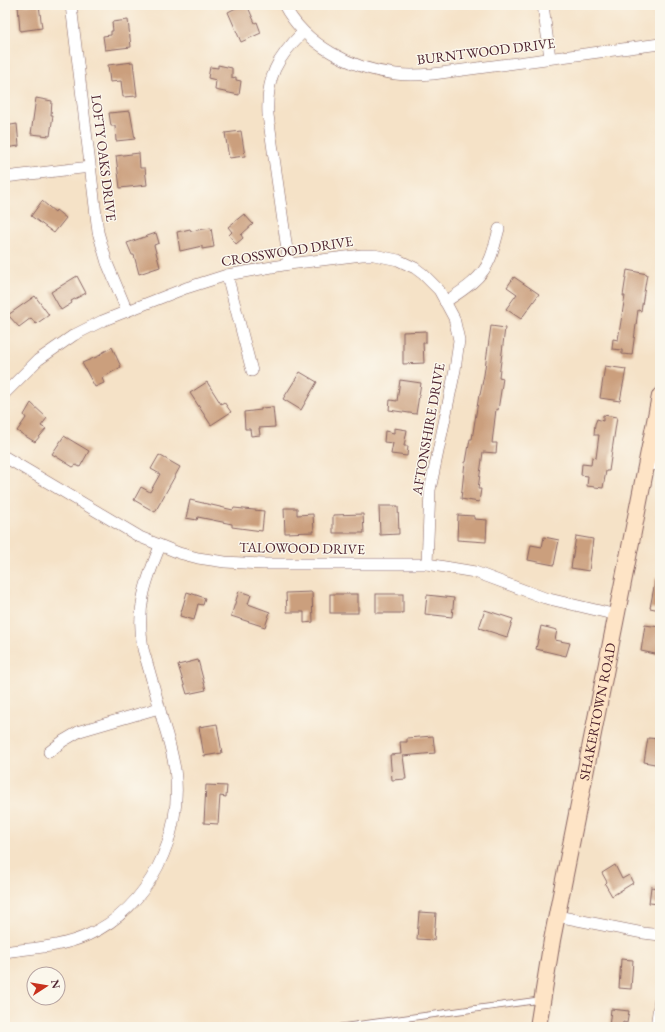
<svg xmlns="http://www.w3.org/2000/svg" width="665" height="1032" viewBox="0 0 665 1032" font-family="'EB Garamond',serif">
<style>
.building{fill:#cb9f7d}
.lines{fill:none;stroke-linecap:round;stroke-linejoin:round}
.lane-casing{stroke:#866362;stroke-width:7}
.street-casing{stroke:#866362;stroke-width:12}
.secondary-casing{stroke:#866362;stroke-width:18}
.lane{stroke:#fff;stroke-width:5.5}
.street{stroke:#fff;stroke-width:11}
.secondary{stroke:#fee4c6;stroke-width:16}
.labels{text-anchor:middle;stroke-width:3;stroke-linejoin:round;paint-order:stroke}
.street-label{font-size:14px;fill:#4a1f2b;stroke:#fbf7ec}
</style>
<rect width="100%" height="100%" fill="#fbf7ec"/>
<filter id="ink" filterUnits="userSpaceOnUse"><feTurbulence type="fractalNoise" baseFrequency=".025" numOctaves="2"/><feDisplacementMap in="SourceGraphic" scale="8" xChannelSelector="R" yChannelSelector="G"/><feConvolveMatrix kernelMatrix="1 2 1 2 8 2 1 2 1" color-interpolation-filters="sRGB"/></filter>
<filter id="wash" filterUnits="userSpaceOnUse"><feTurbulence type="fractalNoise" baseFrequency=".012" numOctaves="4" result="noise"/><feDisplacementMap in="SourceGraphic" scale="16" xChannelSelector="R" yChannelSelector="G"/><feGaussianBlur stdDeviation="0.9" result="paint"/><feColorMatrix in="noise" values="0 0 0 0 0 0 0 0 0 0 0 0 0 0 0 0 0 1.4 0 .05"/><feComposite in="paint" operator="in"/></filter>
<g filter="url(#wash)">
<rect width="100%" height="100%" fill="#f5e2c7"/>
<g id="blocks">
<g class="building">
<path d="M18,5H39L42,28L20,31Z"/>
<path d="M242,5H247L255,23L257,22L261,33L241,42L228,12Z"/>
<path d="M128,20L131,47L105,50L103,36L111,35V31H113L112,22Z"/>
<path d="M133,62L137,96L123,97L121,81L110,82L108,65Z"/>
<path d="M218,65L232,68V78L236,77V80L241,81L239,95L215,90L216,80L208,78L210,67L218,68Z"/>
<path d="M36,98L52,101L51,115H53L50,136L31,134Z"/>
<path d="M130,111L135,139L116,141L115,126H111L109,113Z"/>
<path d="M17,124L19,146L5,148V126Z"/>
<path d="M241,131L245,156L229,158L225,133Z"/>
<path d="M139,153L140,168H145L147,185L120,188L116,156Z"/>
<path d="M42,201L55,212L56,210L66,218L54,233L31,216Z"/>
<path d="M244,214L253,224L241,235L243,238L236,244L229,235L232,232L228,227Z"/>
<path d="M211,228L214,247L202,249V246L180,251L177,232L190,229L191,231Z"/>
<path d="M156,233L159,243L154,245L160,267L139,274L134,255H132L127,243Z"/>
<path d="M627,270L647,274L641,311L638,310L632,355L622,354V350L612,349L613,339L618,340L625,296H623Z"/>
<path d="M77,276L86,293L71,301L72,303L61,310L51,292Z"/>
<path d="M514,277L539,294L521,319L506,309L517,294L507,287Z"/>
<path d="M35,296L49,315L36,324L31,318L19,327L8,315Z"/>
<path d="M491,326L505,328L499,377L503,378L498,410L496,409L492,443H497L496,453L483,452L478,489H481L479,502L461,499L465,462H466L470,439H472L479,395H480L484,375Z"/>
<path d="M426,331V343H423L424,363L403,364V332Z"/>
<path d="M112,347L121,367L102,378L104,383L95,387L82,363L101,355L100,354Z"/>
<path d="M605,366L626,369L620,401L600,398Z"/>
<path d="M300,372L317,382L301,410L283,399Z"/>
<path d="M400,380L421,383L416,414L389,410L390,400L397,401Z"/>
<path d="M207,382L221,404L224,402L231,412L211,425L190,393Z"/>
<path d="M31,403L47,418L41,426L46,429L35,442L17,431L26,418L24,415Z"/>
<path d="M273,407L275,427L259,428L260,435L251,436L250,429H245L244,412L261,410V408Z"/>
<path d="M603,415L617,417L609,471H606L603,488L587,486L588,476L581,475L582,464L591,465L592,457L596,458L599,435H594L595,424L597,419L603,421Z"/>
<path d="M394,428L407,430L404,446H408L407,456L391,454L393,443L384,442L385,431L394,433Z"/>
<path d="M64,436L89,451L80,467L76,465L73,467L52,454Z"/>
<path d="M159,455L180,467L155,512L134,500L141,487L150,492L160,474L151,469Z"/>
<path d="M190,500L233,510L234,508L264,511L262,531L232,527V524L198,517L197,520L186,518Z"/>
<path d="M379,506H398L399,534L380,535Z"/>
<path d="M284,508H297V515L313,514L314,532L285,533Z"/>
<path d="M363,514L364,533H333V515Z"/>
<path d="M458,515L474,516V519L487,520L486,542L457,540Z"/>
<path d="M576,536L593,539L589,571L571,568Z"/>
<path d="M544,537L559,540L554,565L528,560L531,545L542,547Z"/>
<path d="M656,577L660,578V610L650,608Z"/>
<path d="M239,591L251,595L248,604L270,612L265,627L231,616Z"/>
<path d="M187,592L205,598L203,605L198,604L194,620L180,616Z"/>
<path d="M312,592L313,622L304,623V612H287L286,593Z"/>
<rect x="330" y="594" width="28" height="19"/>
<rect x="376" y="594" width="27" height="19"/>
<path d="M427,595L454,598L452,617L425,614Z"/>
<path d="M485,610L513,619L507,637L479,628Z"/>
<path d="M645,625L660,627V655L641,651Z"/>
<path d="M541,626L557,630L555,640L570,643L566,656L536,649Z"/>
<path d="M198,660L206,690L187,694L178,665Z"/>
<path d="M217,724L222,753L204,756L199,727Z"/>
<path d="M433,736L435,753L403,756L406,779L392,780L390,755L401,754L400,742H407V738Z"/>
<path d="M648,738L660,739V765L644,762Z"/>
<path d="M206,785L227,786L226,797L220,796L218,824L204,823Z"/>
<path d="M615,865L622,879L629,875L633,883L612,896L605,884L607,882L602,873Z"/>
<path d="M651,887L660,888V904L649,903Z"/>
<path d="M419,912L436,913L434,940L417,939Z"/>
<path d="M621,959L633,960L631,989L619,988Z"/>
<path d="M611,1009L629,1011L627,1023L623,1022L622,1027H609Z"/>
</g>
</g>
</g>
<g filter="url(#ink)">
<use href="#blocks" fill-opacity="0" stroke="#866362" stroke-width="1"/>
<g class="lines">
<defs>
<path id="lane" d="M341,1027L540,1000"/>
<g id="street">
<path d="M71,5L98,232L107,263L127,311"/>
<path d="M284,5C305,45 352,69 396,74C408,76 421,75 433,74L660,44"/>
<path d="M543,5L550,58"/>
<path d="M5,177L90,167"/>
<path d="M289,264L268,115C266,77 277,58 303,32"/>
<path d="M227,275L252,371"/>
<path d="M445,302C462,291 482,279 490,259C494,250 496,239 499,229"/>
<path d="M5,393L38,360L74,335L102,321L186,288L227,275L289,264L362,255H374L398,260L415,268L423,274L439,290L454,318L459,340L455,370L430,490L427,564"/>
<path d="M5,457L140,537L179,553L198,558L225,562L263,564H427L475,572L545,598L617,615"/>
<path d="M647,463L660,466"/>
<path d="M49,752L63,741L80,731L159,708"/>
<path d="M557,916L643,933L660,935"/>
<path d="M5,952C32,948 62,947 88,935C149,908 184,835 175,769C172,753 168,737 163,722C157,697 150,673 143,649C136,608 145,583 160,546"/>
<path d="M656,1027L660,998"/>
</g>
<g id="secondary">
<path id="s1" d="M538,1027L552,940L660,396"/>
</g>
</defs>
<use href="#lane" class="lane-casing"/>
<use href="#street" class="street-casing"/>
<use href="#secondary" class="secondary-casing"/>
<use href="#lane" class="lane"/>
<use href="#street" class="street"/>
<use href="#secondary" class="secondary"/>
</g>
</g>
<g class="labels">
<g class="street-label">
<text transform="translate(486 51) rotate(-7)" y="5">BURNTWOOD DRIVE</text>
<text transform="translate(104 158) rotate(83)" y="5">LOFTY OAKS DRIVE</text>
<text transform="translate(287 251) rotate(-9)" y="5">CROSSWOOD DRIVE</text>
<text transform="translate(428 429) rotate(-80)" y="5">AFTONSHIRE DRIVE</text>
<text transform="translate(302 548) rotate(1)" y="5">TALOWOOD DRIVE</text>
<text dy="5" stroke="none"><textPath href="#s1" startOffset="321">SHAKERTOWN ROAD</textPath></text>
</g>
</g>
<rect width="665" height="1032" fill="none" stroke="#fbf7ec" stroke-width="20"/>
<g transform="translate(46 986) rotate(78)"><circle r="19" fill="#fbf7ec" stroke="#b4a19f"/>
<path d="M0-3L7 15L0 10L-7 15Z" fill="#c8321e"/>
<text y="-6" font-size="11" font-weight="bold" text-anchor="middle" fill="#4a1f2b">N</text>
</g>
</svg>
